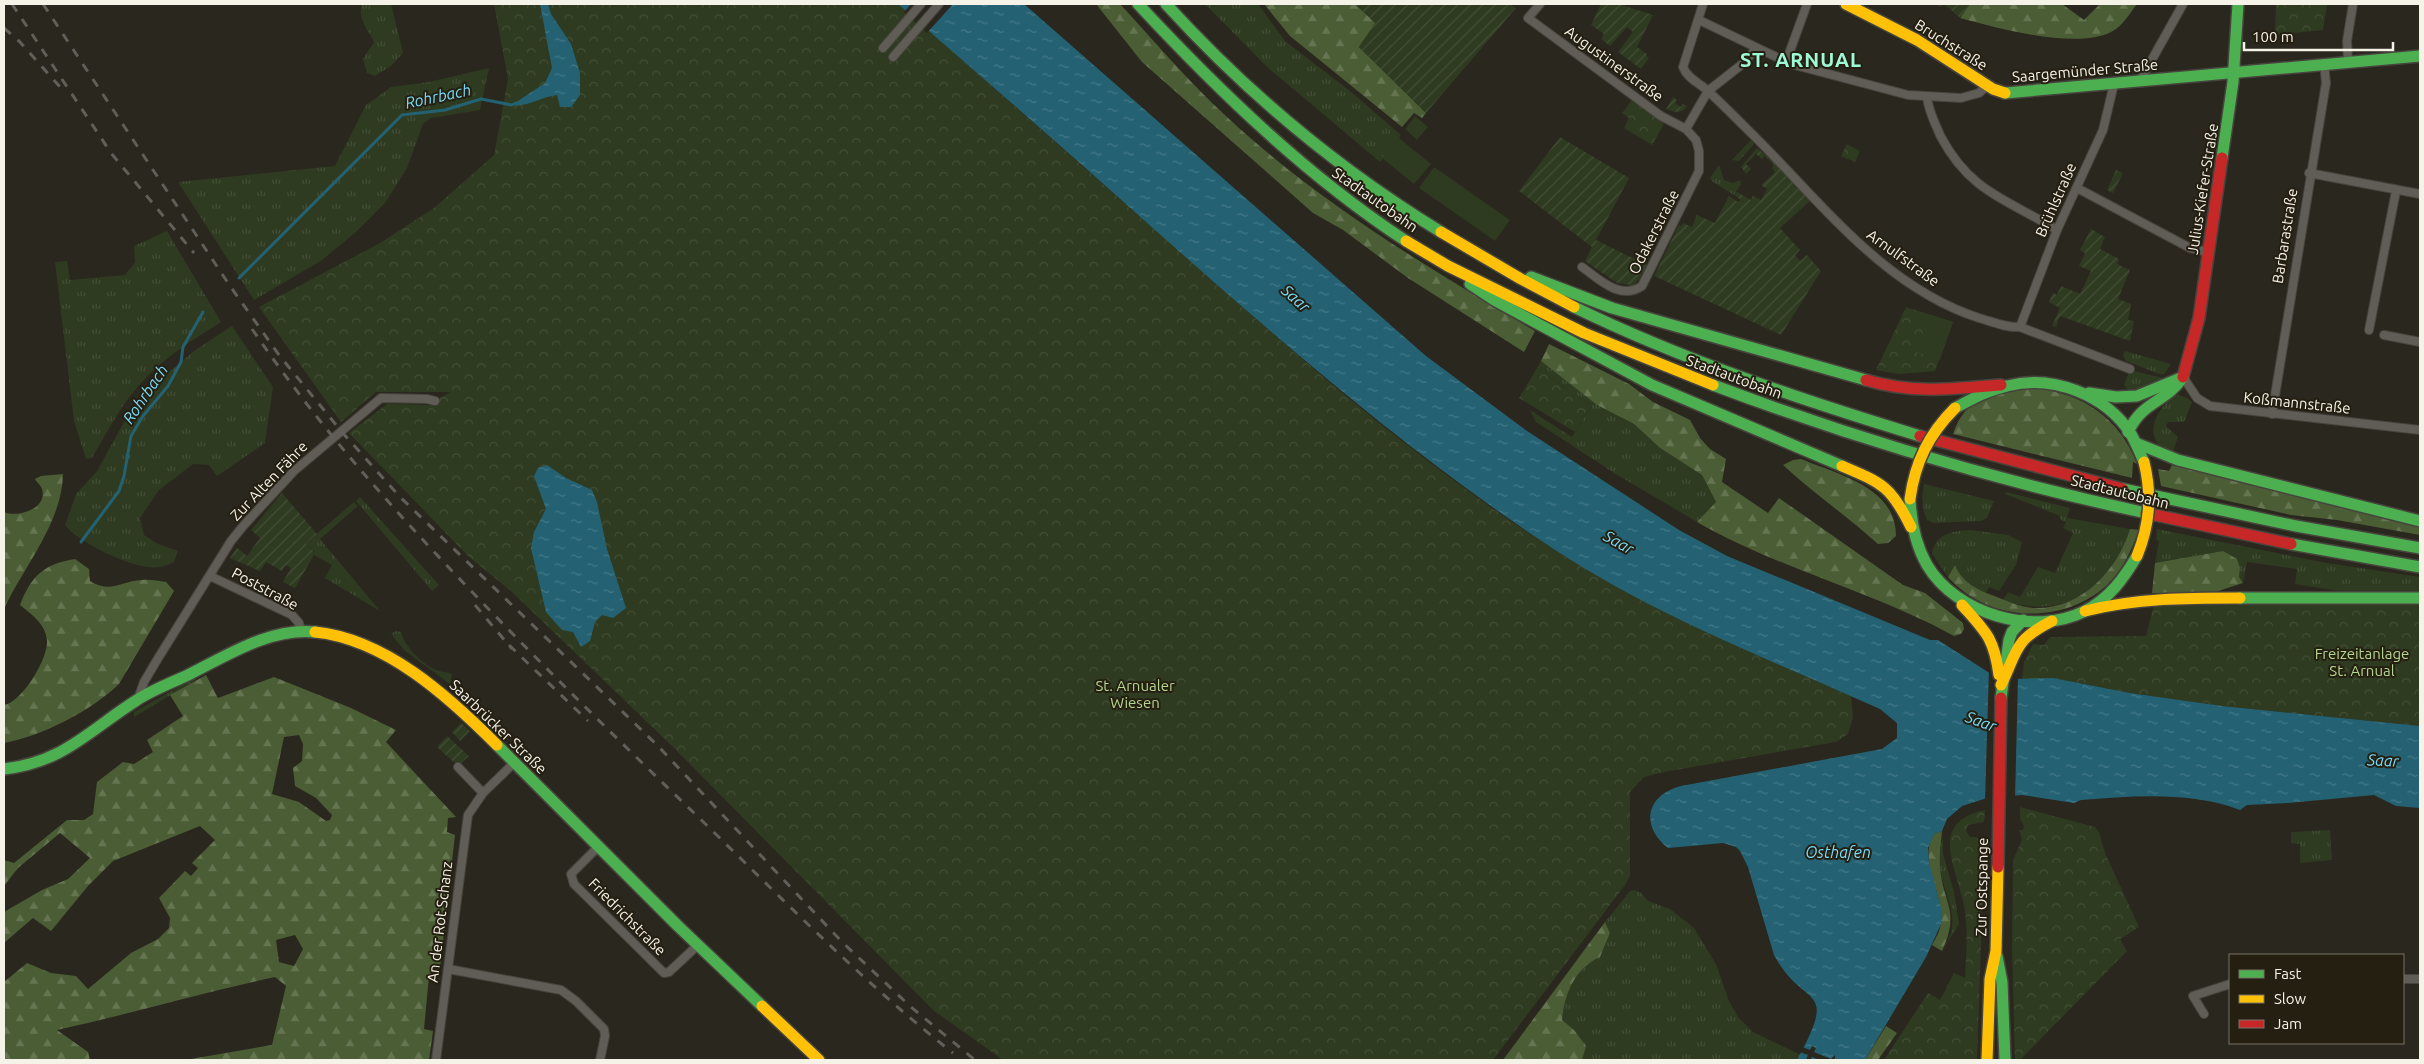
<svg xmlns="http://www.w3.org/2000/svg" width="2424" height="1064" viewBox="0 0 2424 1064" font-family="Ubuntu,sans-serif">
<style>
.grass{fill:url(#grass-tufts)}
.forest{fill:url(#forest-firs);fill-rule:evenodd}
.park{fill:url(#park-crowns)}
.garden{fill:url(#garden-furrows)}
.pitch{fill:#2e3b20}
.water{fill:url(#water-ripples)}
.pier{fill:#2a271e}
.lines{fill:none;stroke-linecap:round;stroke-linejoin:round}
.stream{stroke:#246273;stroke-width:3}
.street-casing{stroke:#47443e;stroke-width:10}
.fast-casing{stroke:#47443e;stroke-width:14}
.slow-casing{stroke:#47443e;stroke-width:14}
.jam-casing{stroke:#47443e;stroke-width:14}
.street{stroke:#605d56;stroke-width:8}
.fast{stroke:#4caf50;stroke-width:11}
.slow{stroke:#ffc107;stroke-width:11}
.jam{stroke:#c62828;stroke-width:11}
.rail{stroke:#615f5a;stroke-width:3;stroke-dasharray:9 9;stroke-linecap:butt}
.slow-bridge-casing{stroke:#47443e;stroke-width:14;stroke-linecap:butt}
.slow-bridge{stroke:#ffc107;stroke-width:11}
.labels{text-anchor:middle;stroke-width:4;stroke-linejoin:round;paint-order:stroke}
.street-label{font-size:15px;fill:#f5f2e8;stroke:#241f11}
.park-label{font-size:15px;fill:#b4d78f;stroke:#241f11}
.water-label{font-size:16px;font-style:italic;fill:#77ddfa;stroke:#241f11}
.district-label{font-size:20px;font-weight:bold;letter-spacing:1px;fill:#9ef9d7;stroke:#241f11}
</style>
<defs>
<pattern id="grass-tufts" width="24" height="20" patternUnits="userSpaceOnUse" patternTransform="scale(1.25)"><rect width="24" height="20" fill="#2e3b20"/><path d="M3 7l-1-3M5 7V3M7 7l1-3M15 17l-1-3M17 17v-4M19 17l1-3" fill="none" stroke="#434e36"/></pattern>
<pattern id="forest-firs" width="22" height="20" patternUnits="userSpaceOnUse" patternTransform="scale(1.25)"><rect width="22" height="20" fill="#4a5d34"/><path d="M5 1l3.5 6h-7zM16 11l3.5 6h-7z" fill="#657551"/></pattern>
<pattern id="park-crowns" width="20" height="18" patternUnits="userSpaceOnUse" patternTransform="scale(1.25)"><rect width="20" height="18" fill="#2e3b20"/><path d="M2 6a3 3 0 1 1 6 0M12 15a3 3 0 1 1 6 0" fill="none" stroke="#434e36"/></pattern>
<pattern id="garden-furrows" width="10" height="10" patternUnits="userSpaceOnUse" patternTransform="scale(1.25)"><rect width="10" height="10" fill="#2e3b20"/><path d="M-1 1l2-2M0 10L10 0M9 11l2-2" fill="none" stroke="#434e36"/></pattern>
<pattern id="water-ripples" width="26" height="14" patternUnits="userSpaceOnUse" patternTransform="scale(1.25)"><rect width="26" height="14" fill="#246273"/><path d="M2 4q2-2 4 0t4 0M15 11q2-2 4 0t4 0" fill="none" stroke="#447987"/></pattern>
</defs>
<rect width="100%" height="100%" fill="#2a271e"/>
<g class="grass">
<path d="M362,4H391L403,53L391,66L375,76L367,73L363,59L374,42C368,30 357,17 362,4Z"/>
<path d="M1205,4H1258L1285,41L1350,91L1401,135L1399,138L1380,162L1267,67Z"/>
<path d="M489,68L480,110L431,118L423,124L407,168L385,203L356,232L322,260L254,300L178,182L335,166L366,105L391,87L429,82Z"/>
<path d="M1751,140L1754,144L1739,161L1732,160Z"/>
<path d="M1719,165L1724,180L1733,183L1740,180L1741,184L1734,195L1713,182L1710,178Z"/>
<path d="M167,231L221,322C193,340 163,358 141,383C121,405 107,432 92,458L86,459L74,421L55,262L67,261L70,280L125,275L135,262L134,246Z"/>
<path d="M232,326L273,387L265,443L217,476L209,465L193,464L159,490L140,518L144,535L158,544L178,551L174,562C169,564 164,567 159,567C136,571 79,543 65,525L76,494L97,471L128,415L149,389L194,351Z"/>
<path d="M2125,351L2171,364L2164,374H2159L2126,361L2123,355Z"/>
<path d="M1541,361L1597,405L1634,424L1660,448L1702,475L1716,502L1697,522L1614,473L1536,422L1530,410L1572,437L1592,406L1537,368Z"/>
<path d="M2134,371L2163,378L2156,384L2131,393L2124,385L2129,372Z"/>
<path d="M2178,395L2187,398L2192,402L2184,422H2168L2166,426L2178,437L2173,451C2170,450 2165,449 2162,447C2142,433 2161,401 2178,395Z"/>
<path d="M2284,399L2326,404L2325,411L2283,406Z"/>
<path d="M1924,484L1994,501L1987,518L1981,521L1934,523L1927,520C1922,508 1921,497 1924,484Z"/>
<path d="M2006,492L2070,508L2067,518L2130,529C2112,587 2063,622 2003,600L2008,592L2020,597L2038,567L2055,573L2073,533L2063,528L2066,522L2060,519V516L2005,494Z"/>
<path d="M360,497L439,585L432,591L356,501Z"/>
<path d="M354,502L358,506L320,539L380,611L325,578L332,565L314,555L315,552L306,543Z"/>
<path d="M2157,529L2321,562L2420,577V593L2344,592L2295,584L2297,569L2247,562L2243,583L2239,577L2240,568L2223,551L2155,563L2159,541L2156,540Z"/>
<path d="M1971,530L2008,535L2022,542L2016,565L1999,591L1989,587L1986,593C1973,587 1960,580 1955,566L1948,577L1932,554C1935,533 1953,531 1971,530Z"/>
<path d="M396,631L401,632C405,647 421,663 436,670C441,672 447,672 452,674L450,684L404,650L391,634Z"/>
<path d="M195,678L196,680L134,717V712L141,708Z"/>
<path d="M2330,830L2332,860L2300,863V844L2291,843V832Z"/>
<path d="M1943,836V854L1954,892L1959,924L1942,951C1945,945 1949,939 1951,933C1957,910 1942,889 1940,867C1939,856 1941,846 1943,836Z"/>
<path d="M1634,890L1640,892L1648,901L1670,909L1694,928L1716,964L1729,1001L1738,1017L1753,1032L1801,1055L1797,1060H1582L1585,1046L1562,1020C1566,993 1574,969 1600,957L1610,933L1605,922L1630,891Z"/>
</g>
<g class="forest">
<path d="M1096,4H1120C1155,42 1189,82 1227,117C1319,203 1427,267 1535,331L1524,352L1408,278L1343,230L1313,213L1142,62Z"/>
<path d="M1264,4H1355L1376,23L1359,47L1426,113L1422,118L1414,113L1402,127L1290,36Z"/>
<path d="M1970,4H2062L2084,20L2100,4H2137C2129,14 2123,26 2111,32C2076,50 1997,28 1960,18Z"/>
<path d="M1549,344L1629,384L1653,402L1690,420L1700,438L1710,449L1726,459L1722,482L1768,513L1779,498L1903,585L1925,593L1963,623L1964,629L1961,634L1954,636C1872,591 1779,569 1697,522L1716,502L1702,475L1660,448L1634,424L1597,405L1541,361Z"/>
<path d="M2035,388C2083,394 2119,417 2137,464L2133,462L2132,478L1953,434C1966,394 1999,392 2035,388Z"/>
<path d="M1801,459C1839,475 1896,487 1896,536L1888,543L1878,544C1847,516 1813,493 1783,465L1793,460Z"/>
<path d="M2172,465L2420,527V535L2337,520L2291,515L2161,486L2158,469L2169,471Z"/>
<path d="M63,474C62,523 24,566 4,609V512C17,518 48,509 42,489C41,486 37,482 35,479L41,476Z"/>
<path d="M2130,529L2139,530C2131,551 2123,570 2106,586C2061,626 1988,622 1948,577L1955,565C1961,581 1977,590 1992,595C2005,600 2019,607 2033,608C2081,610 2117,571 2130,529Z"/>
<path d="M2223,551L2237,559L2240,568L2239,577L2243,583L2215,592L2152,593L2155,563Z"/>
<path d="M75,559L89,569L90,581C112,594 120,581 142,580C150,579 158,581 166,582L174,591L119,684C91,711 42,736 4,743V705C22,702 48,659 47,641C46,624 32,615 20,605C31,576 44,564 75,559Z"/>
<path d="M206,675L218,698L274,677L351,708L396,730L386,742L456,817L448,818L447,832L455,835L439,976H429L424,1029L433,1031L429,1060H185L272,1045L286,986L275,977C202,993 130,1014 57,1030L88,1052L90,1060H4V982L27,963L51,973L76,976L88,989L131,953L158,939L169,928L170,918L159,898L185,871L191,876L198,868L192,863L215,840L200,826L113,861L88,886L51,931L33,918L4,943V912L42,890L68,879L90,858L60,833L18,868L4,886V860L14,863L67,820H84L93,814L97,782L123,762L134,764L153,752L147,740L183,716L170,695ZM299,735L303,744L302,761L293,768L295,786L316,798L332,815L330,820L326,821L299,802L272,794L284,737ZM295,935L303,949L294,966L279,962L276,940Z"/>
<path d="M1942,831C1941,843 1939,855 1940,867C1943,905 1961,910 1942,951L1932,945C1936,938 1940,931 1941,923C1945,895 1917,860 1934,834Z"/>
<path d="M1605,922L1610,933L1600,957C1574,969 1565,994 1562,1020L1574,1030L1586,1046L1582,1060H1503Z"/>
<path d="M1886,1026L1897,1033L1878,1060H1865Z"/>
</g>
<g class="park">
<path d="M494,4H898C992,86 1086,169 1180,252C1297,356 1415,460 1547,545C1643,607 1747,651 1851,696L1853,718L1848,734L1836,742L1664,772L1644,777L1630,792V876L1625,885L1493,1060H1003L933,1010L674,748L512,592L468,556L349,433L387,404L429,405L450,392H376L341,422L259,307L380,243L434,208L494,155L508,79Z"/>
<path d="M2276,4L2327,5L2323,30L2275,35Z"/>
<path d="M1632,100L1664,124L1652,145L1624,128L1629,118L1622,113Z"/>
<path d="M1847,144L1860,151L1855,162L1841,156Z"/>
<path d="M1906,307L1953,322L1935,371L1899,374L1876,370Z"/>
<path d="M1537,368L1592,406L1575,432L1519,398Z"/>
<path d="M2194,604L2420,605V726L2222,706L2130,693L2053,678L2022,680L2024,662L2033,644L2044,645L2050,637L2146,636L2154,605Z"/>
<path d="M2020,807L2095,827L2099,832L2105,853L2139,927L2120,939L2127,951L2020,1060H2015L2012,948L2013,860L2022,840L2019,830H2023L2024,826L2020,819Z"/>
<path d="M1985,810L1984,822L1968,825L1966,831L1970,837H1977L1984,858L1977,1060H1884L1928,993L1940,1000L1954,973L1965,978C1966,956 1968,933 1965,912C1960,872 1924,823 1985,810Z"/>
</g>
<g class="garden">
<path d="M1355,4H1510L1516,8L1426,113L1359,47L1375,23Z"/>
<path d="M1601,4H1619L1653,15L1637,47L1647,54L1646,56L1649,58L1641,69L1618,52L1633,32L1627,27L1610,46L1601,39L1604,34L1591,25Z"/>
<path d="M1936,4H1970L1960,18L1944,4L1940,7Z"/>
<path d="M1673,97L1677,100L1675,103L1681,107L1683,104L1687,106C1681,115 1674,112 1666,109Z"/>
<path d="M1560,137L1629,178L1596,240L1647,265L1639,280L1632,285L1617,283L1585,261L1592,247L1519,191Z"/>
<path d="M1757,148L1779,167L1810,201L1780,228L1800,250L1795,255L1800,261L1807,255L1821,271L1781,335L1654,276L1679,225L1681,226L1683,223L1692,227L1697,215L1715,223L1729,196L1738,202L1741,200L1734,195L1737,192L1751,200L1753,196L1761,200L1767,189L1761,185L1775,172L1772,168L1774,165L1765,156L1762,159L1756,154L1746,164L1751,169L1746,174L1741,167Z"/>
<path d="M2116,170L2123,173L2113,193L2107,190Z"/>
<path d="M2091,229L2105,237L2100,249L2119,259L2117,264L2130,270L2118,299L2131,304L2128,320L2134,321L2130,341L2060,316L2056,327L2052,326L2060,308L2049,302L2053,293L2057,295L2061,286L2080,294L2091,271L2079,266L2085,253L2080,250Z"/>
<path d="M282,493L317,534L306,543L315,553L295,588L283,582L291,568L286,565L282,571L266,562L260,571L230,558L237,548L247,556L260,538L251,530Z"/>
<path d="M461,723L470,731L460,741L452,732Z"/>
<path d="M447,736L469,756L458,766L437,747Z"/>
</g>
<g class="pitch">
<path d="M1415,116L1428,127L1417,140L1405,129Z"/>
<path d="M1399,138L1431,164L1414,184L1382,158Z"/>
<path d="M1434,167L1510,220L1495,241L1419,188Z"/>
<path d="M1929,314L1953,322L1940,360L1916,352Z"/>
</g>
<g class="water">
<path d="M540,4H548L551,14L571,44L580,73V95L571,107H560L557,95C541,97 528,107 512,105L545,83L552,68Z"/>
<path d="M898,4H1024L1426,356L1527,431L1679,530L1727,556L1930,640H1938L1991,674L2007,679L2053,678L2130,693L2222,706L2420,726V808L2396,806L2374,795L2288,803L2247,805L2240,810C2191,791 2132,796 2081,800L2074,803L2022,795L1987,798L1962,806L1947,819L1942,831L1934,834L1928,848L1929,862L1941,908V924L1926,957L1865,1060H1797C1840,981 1804,1011 1774,955L1748,867L1740,851L1736,847L1723,843L1668,848C1640,826 1646,795 1681,786L1882,749L1897,738V723L1880,709C1766,658 1649,613 1546,544C1406,451 1280,341 1155,230C1070,154 984,79 898,4Z"/>
<path d="M547,465L566,478L592,490L597,502L607,549L626,608L613,618L602,615L595,622L590,641L581,647L573,632L562,630L546,612L531,548L534,532L546,509L534,476L538,468Z"/>
</g>
<g class="pier">
<path d="M911,4H953L927,33L904,12Z"/>
<path d="M1989,670L2007,677H2018L2015,798L1985,802Z"/>
<path d="M1812,1046L1816,1048L1814,1052L1831,1059L1835,1055V1060H1820L1812,1057L1810,1060H1806L1808,1055L1800,1052L1802,1047L1810,1050Z"/>
</g>
<g class="lines">
<g class="stream">
<path d="M239,278L402,115L445,110L481,99L512,105L516,103"/>
<path d="M81,542L119,491L124,476L131,436L143,416L168,386L181,362L183,347L203,312"/>
</g>
<defs>
<g id="street">
<path d="M1540,4L1528,18L1661,116L1686,129L1696,140L1699,151V171L1642,286C1620,301 1599,279 1582,267"/>
<path d="M1703,4L1683,67C1687,78 1699,83 1707,90C1721,103 1735,117 1748,130C1819,199 1881,286 1979,318C1993,322 2006,328 2020,327L2130,369"/>
<path d="M1699,20L1791,64L1908,95L1961,98L1979,93L1988,85"/>
<path d="M883,48L921,4"/>
<path d="M893,57L939,4"/>
<path d="M2348,61L2347,41L2353,4"/>
<path d="M1786,62L1807,4"/>
<path d="M2140,81L2183,4"/>
<path d="M1927,98C1929,112 1935,124 1941,137C1971,193 2007,199 2057,230"/>
<path d="M1686,129L1708,91L1745,62L1756,48"/>
<path d="M2309,173L2420,194"/>
<path d="M2077,188L2190,248L2208,252"/>
<path d="M2020,327L2057,230L2103,130L2114,84"/>
<path d="M2369,330L2396,191"/>
<path d="M2384,335L2420,342"/>
<path d="M2183,377L2197,398L2210,406L2420,430"/>
<path d="M2272,414L2326,83L2324,63"/>
<path d="M210,576L292,615L299,623L301,631"/>
<path d="M138,699L144,682L157,660L231,541L244,525L294,471L381,398L427,399L435,401"/>
<path d="M458,767L483,793"/>
<path d="M599,846L571,874L574,884L664,973L669,972L698,945"/>
<path d="M448,969L561,990L576,1001L604,1029L605,1036L600,1060"/>
<path d="M2403,979H2420"/>
<path d="M2204,1014L2193,996L2230,984"/>
<path d="M436,1060L468,815L483,793L514,763"/>
</g>
<g id="fast">
<path d="M1138,4C1220,92 1306,175 1406,241"/>
<path d="M1166,4C1247,93 1338,169 1441,232"/>
<path d="M2005,93L2420,56"/>
<path d="M2222,158L2233,82L2238,4"/>
<path d="M1531,277L1612,308L1866,380"/>
<path d="M1470,284L1494,300L1652,385L1842,466"/>
<path d="M1574,307C1685,361 1802,400 1920,436"/>
<path d="M1713,385C1853,438 1999,481 2146,513"/>
<path d="M2089,393L2116,397L2137,396L2183,377"/>
<path d="M1955,408C1972,399 1988,390 2007,386C2053,374 2106,395 2131,434C2136,443 2140,453 2144,462"/>
<path d="M2128,432C2143,400 2166,403 2183,377"/>
<path d="M2136,443L2178,460L2420,521"/>
<path d="M2123,489L2296,526L2420,548"/>
<path d="M1910,499C1911,522 1915,544 1927,565C1956,614 2034,637 2085,611C2109,599 2124,578 2137,556"/>
<path d="M2291,544L2420,567"/>
<path d="M2240,598H2420"/>
<path d="M2001,698L2009,640L2012,632L2023,620"/>
<path d="M497,745L678,926L762,1006"/>
<path d="M4,769C64,762 88,731 137,700C152,690 171,683 188,675C228,655 269,628 315,632"/>
<path d="M1997,956L2002,982L2005,1060"/>
</g>
<g id="slow">
<path d="M1846,4L1917,40L1993,89L2005,93"/>
<path d="M1441,232L1521,279L1574,307"/>
<path d="M1406,241L1448,266L1584,333L1713,385"/>
<path d="M1842,466C1882,483 1891,486 1911,527"/>
<path d="M1962,605C1986,632 1994,638 1999,675"/>
<path d="M2085,611C2137,598 2187,598 2240,598"/>
<path d="M315,632C386,639 449,697 497,745"/>
<path d="M2001,685C2018,650 2014,640 2052,621"/>
<path d="M762,1006L819,1060"/>
<path d="M1987,1060L1990,979L1996,951L1998,867"/>
</g>
<g id="jam">
<path d="M2183,377L2199,318L2222,158"/>
<path d="M1866,380C1912,394 1954,389 2001,385"/>
<path d="M1920,436L2123,489"/>
<path d="M2146,513L2291,544"/>
<path d="M1998,867L2001,698"/>
</g>
</defs>
<use href="#street" class="street-casing"/>
<use href="#fast" class="fast-casing"/>
<use href="#slow" class="slow-casing"/>
<use href="#jam" class="jam-casing"/>
<use href="#street" class="street"/>
<use href="#fast" class="fast"/>
<use href="#slow" class="slow"/>
<use href="#jam" class="jam"/>
<g class="rail">
<path d="M12,4L111,153L194,253"/>
<path d="M43,4L230,286L279,355L341,431L400,497L658,746L842,942L911,1007L975,1060"/>
<path d="M4,28L19,41L61,88"/>
<path d="M252,329C320,428 393,510 477,597C547,670 619,741 692,811C777,893 860,980 953,1053"/>
<path d="M475,605L512,649"/>
<path d="M509,645L588,721"/>
</g>
<defs>
<g id="slow-bridge">
<path d="M1910,499C1915,462 1929,434 1955,408"/>
<path d="M2137,556C2150,524 2152,495 2144,462"/>
</g>
</defs>
<use href="#slow-bridge" class="slow-bridge-casing"/>
<use href="#slow-bridge" class="slow-bridge"/>
</g>
<g class="labels">
<g class="street-label">
<text transform="translate(1951 45) rotate(32)" y="5">Bruchstraße</text>
<text transform="translate(1614 64) rotate(36)" y="5">Augustinerstraße</text>
<text transform="translate(2085 71) rotate(-5)" y="5">Saargemünder Straße</text>
<text transform="translate(2203 189) rotate(-81)" y="5">Julius-Kiefer-Straße</text>
<text transform="translate(1375 200) rotate(35)" y="5">Stadtautobahn</text>
<text transform="translate(2056 200) rotate(-66)" y="5">Brühlstraße</text>
<text transform="translate(1654 232) rotate(-63)" y="5">Odakerstraße</text>
<text transform="translate(2285 236) rotate(-81)" y="5">Barbarastraße</text>
<text transform="translate(1903 258) rotate(36)" y="5">Arnulfstraße</text>
<text transform="translate(1734 377) rotate(20)" y="5">Stadtautobahn</text>
<text transform="translate(2297 403) rotate(6)" y="5">Koßmannstraße</text>
<text transform="translate(269 481) rotate(-46)" y="5">Zur Alten Fähre</text>
<text transform="translate(2120 492) rotate(14)" y="5">Stadtautobahn</text>
<text transform="translate(265 589) rotate(28)" y="5">Poststraße</text>
<text transform="translate(498 727) rotate(44)" y="5">Saarbrücker Straße</text>
<text transform="translate(1982 887) rotate(-89)" y="5">Zur Ostspange</text>
<text transform="translate(627 917) rotate(45)" y="5">Friedrichstraße</text>
<text transform="translate(440 922) rotate(-83)" y="5">An der Rot Schanz</text>
</g>
<g class="park-label">
<text x="2362" y="659">Freizeitanlage<tspan x="2362" dy="17">St. Arnual</tspan></text>
<text x="1135" y="691">St. Arnualer<tspan x="1135" dy="17">Wiesen</tspan></text>
</g>
<g class="water-label">
<text transform="translate(438 96) rotate(-12)" y="6">Rohrbach</text>
<text transform="translate(1296 298) rotate(42)" y="6">Saar</text>
<text transform="translate(145 394) rotate(-56)" y="6">Rohrbach</text>
<text transform="translate(1619 542) rotate(29)" y="6">Saar</text>
<text transform="translate(1981 721) rotate(20)" y="6">Saar</text>
<text transform="translate(2383 760) rotate(3)" y="6">Saar</text>
<text x="1838" y="858">Osthafen</text>
</g>
<g class="district-label">
<text x="1801" y="67">ST. ARNUAL</text>
</g>
</g>
<rect width="2424" height="1064" fill="none" stroke="#f5f2e8" stroke-width="10"/>
<rect x="2229" y="954" width="175" height="90" fill="#241f11" stroke="#787367"/>
<rect x="2239" y="970" width="25" height="8" fill="#4caf50" stroke="#787367"/>
<text x="2274" y="979" font-size="15" fill="#f5f2e8">Fast</text>
<rect x="2239" y="995" width="25" height="8" fill="#ffc107" stroke="#787367"/>
<text x="2274" y="1004" font-size="15" fill="#f5f2e8">Slow</text>
<rect x="2239" y="1020" width="25" height="8" fill="#c62828" stroke="#787367"/>
<text x="2274" y="1029" font-size="15" fill="#f5f2e8">Jam</text>
<path d="M2244 42v8h149v-8" fill="none" stroke="#f5f2e8" stroke-width="2.5"/>
<text x="2252" y="42" font-size="15" fill="#f5f2e8" stroke="#241f11" stroke-width="4" paint-order="stroke">100 m</text>
</svg>
